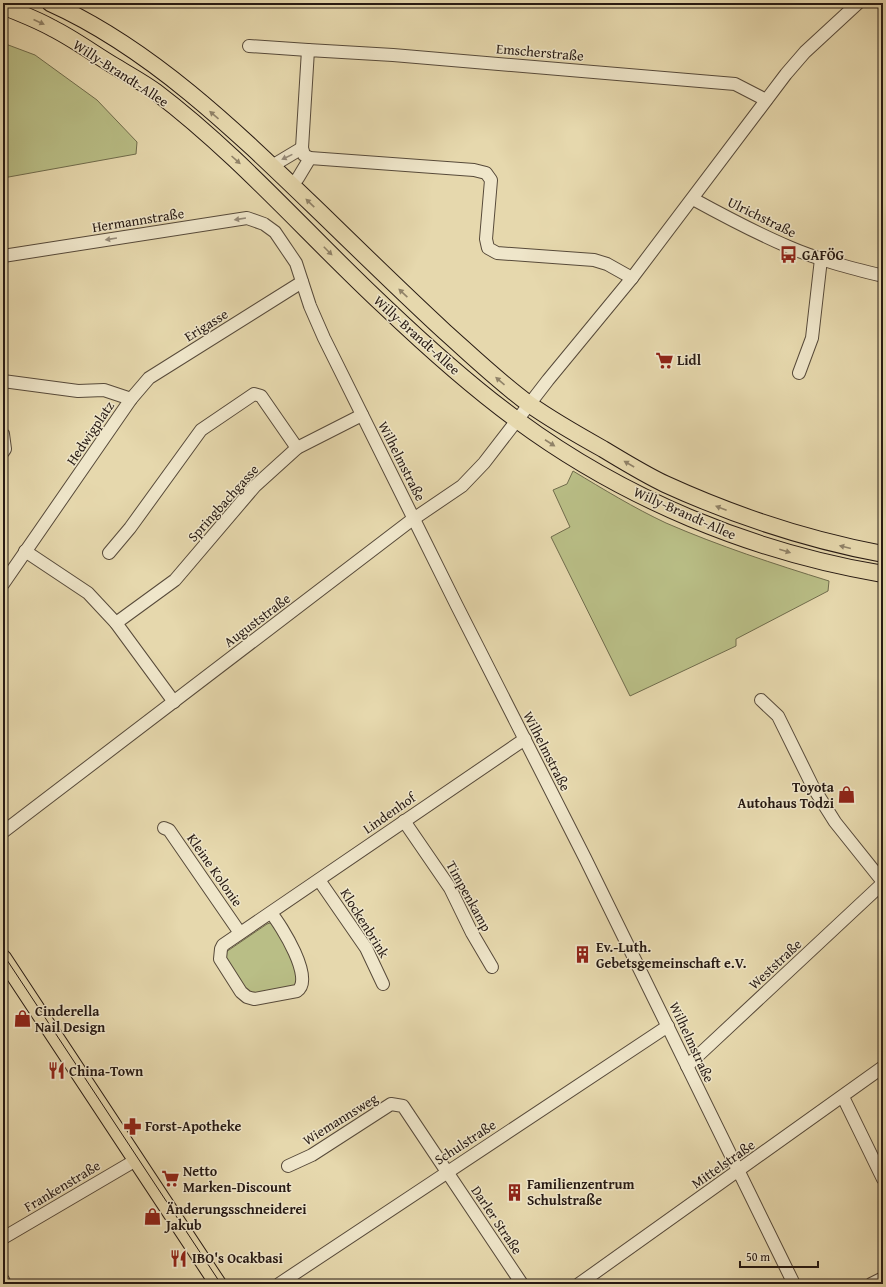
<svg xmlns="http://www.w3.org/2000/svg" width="886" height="1287" viewBox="0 0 886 1287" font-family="'Gentium Book Plus',serif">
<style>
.green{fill:#b9be86;stroke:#706c4c}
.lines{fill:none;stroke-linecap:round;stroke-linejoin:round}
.minor-casing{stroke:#574a3a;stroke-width:14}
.major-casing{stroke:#271a13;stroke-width:18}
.minor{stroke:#efe6ca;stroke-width:12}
.major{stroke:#e6d8ad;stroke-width:16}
.tram{stroke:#271a13;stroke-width:1}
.oneway{fill:#908268}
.oneway2{fill:#958a78}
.labels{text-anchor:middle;stroke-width:3;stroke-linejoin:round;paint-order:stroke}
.street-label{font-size:14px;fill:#271a13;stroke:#efe6ca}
.poi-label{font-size:14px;font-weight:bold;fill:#271a13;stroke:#efe6ca;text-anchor:start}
</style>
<rect width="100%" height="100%" fill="#e6d8ad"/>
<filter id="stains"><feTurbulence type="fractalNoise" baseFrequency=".005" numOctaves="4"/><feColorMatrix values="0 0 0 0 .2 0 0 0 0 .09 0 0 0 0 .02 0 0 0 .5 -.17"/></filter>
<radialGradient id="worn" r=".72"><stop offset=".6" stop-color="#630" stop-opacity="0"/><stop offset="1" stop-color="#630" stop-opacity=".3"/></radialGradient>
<g class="green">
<path d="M3,43L35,55L97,100L137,142L136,154L3,178Z"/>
<path d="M573,471C603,489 634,508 666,523C719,546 774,564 829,581L828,591L736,639V646L630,696L551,537L570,527L553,490L567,484Z"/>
<path d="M273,922L286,945L300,979L296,986L252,994L247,991L225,957L226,952L267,924Z"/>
</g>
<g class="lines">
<defs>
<g id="minor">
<path d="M249,46L308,50"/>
<path d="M272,166L302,148"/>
<path d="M291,185L298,178L310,158"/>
<path d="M693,199C724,216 756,233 789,247C819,260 851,268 883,276"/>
<path d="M3,256L247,218L264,224L275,232L296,263L310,306L324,338L457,606L585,858L794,1284"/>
<path d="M632,278L607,264L594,260L497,253L488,248L486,239L491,180L486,173L474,170L310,158L304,155L302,148L308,50L393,55L735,84L766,100"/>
<path d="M799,373L812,338L821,259"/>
<path d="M3,381L78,391L104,390L131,399"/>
<path d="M3,434L5,449L3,452"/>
<path d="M25,551L88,593L116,623L174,702"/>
<path d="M109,553L130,528L201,430L254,394L261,396L297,448"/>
<path d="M3,584L131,399L149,378L302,282"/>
<path d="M116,623L175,580L255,486L297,448L362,415"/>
<path d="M761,700L778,716L813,787L835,822L883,882"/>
<path d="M404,821L450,888L472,933L492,967"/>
<path d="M164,828L169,830L240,933"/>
<path d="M3,832L409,522L462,486L484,463L548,380L632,278L786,74L805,52L858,3"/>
<path d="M319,880L366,948L383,984"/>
<path d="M271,913C281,925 315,979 297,991L254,999L247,997L241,992L220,959L221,949L223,945L525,739"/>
<path d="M687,1066L883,883"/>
<path d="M843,1097L883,1179"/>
<path d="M288,1166L312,1155L391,1104L403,1106L522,1284"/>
<path d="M3,1238L136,1160"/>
<path d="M3,1280L5,1284"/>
<path d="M279,1284L668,1026"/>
<path d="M579,1284L883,1067"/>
<path d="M871,1284L883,1278"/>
</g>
<g id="major">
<path d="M50,3C155,50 244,139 326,218C365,256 404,294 444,331C472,356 499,382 529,404C553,421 578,435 603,449C623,461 644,474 665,484C735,516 808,540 883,554"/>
<path d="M3,6C19,13 36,19 52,28C74,39 94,54 116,67C129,75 144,83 156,92C239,155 307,234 383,305C425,345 469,385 517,420C624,499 752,552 883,574"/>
<path d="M3,958L218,1284"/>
</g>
</defs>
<use href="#minor" class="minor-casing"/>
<use href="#major" class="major-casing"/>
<use href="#minor" class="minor"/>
<use href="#major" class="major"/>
<path class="tram" d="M3,954L221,1284"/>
</g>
<defs><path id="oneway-solid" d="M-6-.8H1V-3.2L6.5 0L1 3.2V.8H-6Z"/></defs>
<g class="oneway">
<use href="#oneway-solid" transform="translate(39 22) rotate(24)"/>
<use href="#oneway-solid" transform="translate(214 115) rotate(-139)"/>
<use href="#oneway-solid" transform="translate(236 160) rotate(42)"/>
<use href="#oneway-solid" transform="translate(310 203) rotate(-136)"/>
<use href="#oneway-solid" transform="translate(328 251) rotate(45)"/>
<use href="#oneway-solid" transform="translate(403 293) rotate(-137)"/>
<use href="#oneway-solid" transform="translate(500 381) rotate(-139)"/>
<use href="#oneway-solid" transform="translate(550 443) rotate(33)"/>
<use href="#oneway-solid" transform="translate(629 464) rotate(-150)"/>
<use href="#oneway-solid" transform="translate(721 508) rotate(-159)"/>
<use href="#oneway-solid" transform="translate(845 547) rotate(-166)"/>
<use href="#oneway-solid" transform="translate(785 551) rotate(17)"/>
</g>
<g class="oneway2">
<use href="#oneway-solid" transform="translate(287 157) rotate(154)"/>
<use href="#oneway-solid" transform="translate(240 219) rotate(171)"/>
<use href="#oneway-solid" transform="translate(111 239) rotate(171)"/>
</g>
<defs>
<symbol id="bus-bare" viewBox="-9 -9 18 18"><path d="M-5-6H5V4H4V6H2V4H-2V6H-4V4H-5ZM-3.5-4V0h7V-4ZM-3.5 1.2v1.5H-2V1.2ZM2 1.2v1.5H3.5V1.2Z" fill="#8f2418" stroke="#efe6ca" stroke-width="2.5" paint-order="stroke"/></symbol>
<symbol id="supermarket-bare" viewBox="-9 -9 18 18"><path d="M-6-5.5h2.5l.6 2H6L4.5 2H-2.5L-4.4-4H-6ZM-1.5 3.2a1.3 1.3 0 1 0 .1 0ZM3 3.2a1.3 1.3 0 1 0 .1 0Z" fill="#8f2418" stroke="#efe6ca" stroke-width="2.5" paint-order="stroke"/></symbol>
<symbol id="shop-bare" viewBox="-9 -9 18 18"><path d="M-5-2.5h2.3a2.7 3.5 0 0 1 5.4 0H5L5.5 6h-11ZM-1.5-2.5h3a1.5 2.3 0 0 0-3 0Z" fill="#8f2418" stroke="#efe6ca" stroke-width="2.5" paint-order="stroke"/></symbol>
<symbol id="building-bare" viewBox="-9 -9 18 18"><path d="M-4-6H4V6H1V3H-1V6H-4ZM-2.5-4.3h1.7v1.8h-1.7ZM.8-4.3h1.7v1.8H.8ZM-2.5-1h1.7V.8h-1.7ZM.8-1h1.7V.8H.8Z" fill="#8f2418" stroke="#efe6ca" stroke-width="2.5" paint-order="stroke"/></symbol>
<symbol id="restaurant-bare" viewBox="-9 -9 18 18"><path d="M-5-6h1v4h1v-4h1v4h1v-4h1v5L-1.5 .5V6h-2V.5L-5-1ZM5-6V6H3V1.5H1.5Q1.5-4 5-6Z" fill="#8f2418" stroke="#efe6ca" stroke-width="2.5" paint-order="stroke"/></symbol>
<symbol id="pharmacy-bare" viewBox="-9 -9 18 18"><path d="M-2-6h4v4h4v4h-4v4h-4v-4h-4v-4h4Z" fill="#8f2418" stroke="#efe6ca" stroke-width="2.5" paint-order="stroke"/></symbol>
</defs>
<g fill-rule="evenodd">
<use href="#bus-bare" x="776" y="242" width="25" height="25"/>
<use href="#supermarket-bare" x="652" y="348" width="25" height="25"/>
<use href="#shop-bare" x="834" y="782" width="25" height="25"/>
<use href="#building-bare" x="570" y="942" width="25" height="25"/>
<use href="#shop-bare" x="10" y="1006" width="25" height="25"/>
<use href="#restaurant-bare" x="44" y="1058" width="25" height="25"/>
<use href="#pharmacy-bare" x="120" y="1114" width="25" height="25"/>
<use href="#supermarket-bare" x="158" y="1166" width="25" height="25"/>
<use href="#building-bare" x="502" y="1180" width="25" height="25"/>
<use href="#shop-bare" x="140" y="1204" width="25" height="25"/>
<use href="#restaurant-bare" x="166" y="1246" width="25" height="25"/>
</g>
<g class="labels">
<g class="street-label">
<text transform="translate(540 52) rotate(5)" y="5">Emscherstraße</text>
<text transform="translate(121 73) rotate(33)" y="5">Willy-Brandt-Allee</text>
<text transform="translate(762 217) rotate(26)" y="5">Ulrichstraße</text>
<text transform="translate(138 220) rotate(-9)" y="5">Hermannstraße</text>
<text transform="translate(206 325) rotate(-32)" y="5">Erigasse</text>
<text transform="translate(417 335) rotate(42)" y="5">Willy-Brandt-Allee</text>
<text transform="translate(90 433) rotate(-56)" y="5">Hedwigplatz</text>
<text transform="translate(402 461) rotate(63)" y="5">Wilhelmstraße</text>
<text transform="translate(223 503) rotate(-48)" y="5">Springbachgasse</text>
<text transform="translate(685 513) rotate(24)" y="5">Willy-Brandt-Allee</text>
<text transform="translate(257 620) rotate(-37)" y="5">Auguststraße</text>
<text transform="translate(547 751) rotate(63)" y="5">Wilhelmstraße</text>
<text transform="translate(389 813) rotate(-35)" y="5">Lindenhof</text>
<text transform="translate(215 870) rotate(55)" y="5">Kleine Kolonie</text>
<text transform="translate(469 896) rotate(61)" y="5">Timpenkamp</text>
<text transform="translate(365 923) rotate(58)" y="5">Klockenbrink</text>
<text transform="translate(775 964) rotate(-43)" y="5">Weststraße</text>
<text transform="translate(692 1042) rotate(65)" y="5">Wilhelmstraße</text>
<text transform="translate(340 1119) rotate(-32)" y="5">Wiemannsweg</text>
<text transform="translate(465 1142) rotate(-33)" y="5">Schulstraße</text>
<text transform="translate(723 1164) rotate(-35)" y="5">Mittelstraße</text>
<text transform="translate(62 1186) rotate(-31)" y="5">Frankenstraße</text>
<text transform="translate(497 1220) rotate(56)" y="5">Darler Straße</text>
</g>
<g class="poi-label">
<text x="802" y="260">GAFÖG</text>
<text x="677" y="365">Lidl</text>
<text x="834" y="792" text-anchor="end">Toyota<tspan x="834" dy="16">Autohaus Todzi</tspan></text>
<text x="596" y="952">Ev.-Luth.<tspan x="596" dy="16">Gebetsgemeinschaft e.V.</tspan></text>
<text x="35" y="1016">Cinderella<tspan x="35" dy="16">Nail Design</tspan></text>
<text x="69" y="1076">China-Town</text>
<text x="145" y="1131">Forst-Apotheke</text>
<text x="183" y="1176">Netto<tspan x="183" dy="16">Marken-Discount</tspan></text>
<text x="527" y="1189">Familienzentrum<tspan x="527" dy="16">Schulstraße</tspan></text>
<text x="166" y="1214">Änderungsschneiderei<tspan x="166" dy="16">Jakub</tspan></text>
<text x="192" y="1263">IBO's Ocakbasi</text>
</g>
</g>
<rect width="886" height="1287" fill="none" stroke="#e6d8ad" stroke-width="16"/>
<rect x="4" y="4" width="878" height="1279" fill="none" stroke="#271a13" stroke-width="2"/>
<rect x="8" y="8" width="870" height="1271" fill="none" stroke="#271a13"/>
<path d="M740 1261v6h78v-6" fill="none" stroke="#271a13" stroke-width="2"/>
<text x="746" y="1261" font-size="12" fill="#271a13" stroke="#efe6ca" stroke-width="3" paint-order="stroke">50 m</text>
<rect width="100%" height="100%" filter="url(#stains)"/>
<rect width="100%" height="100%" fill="url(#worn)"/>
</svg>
